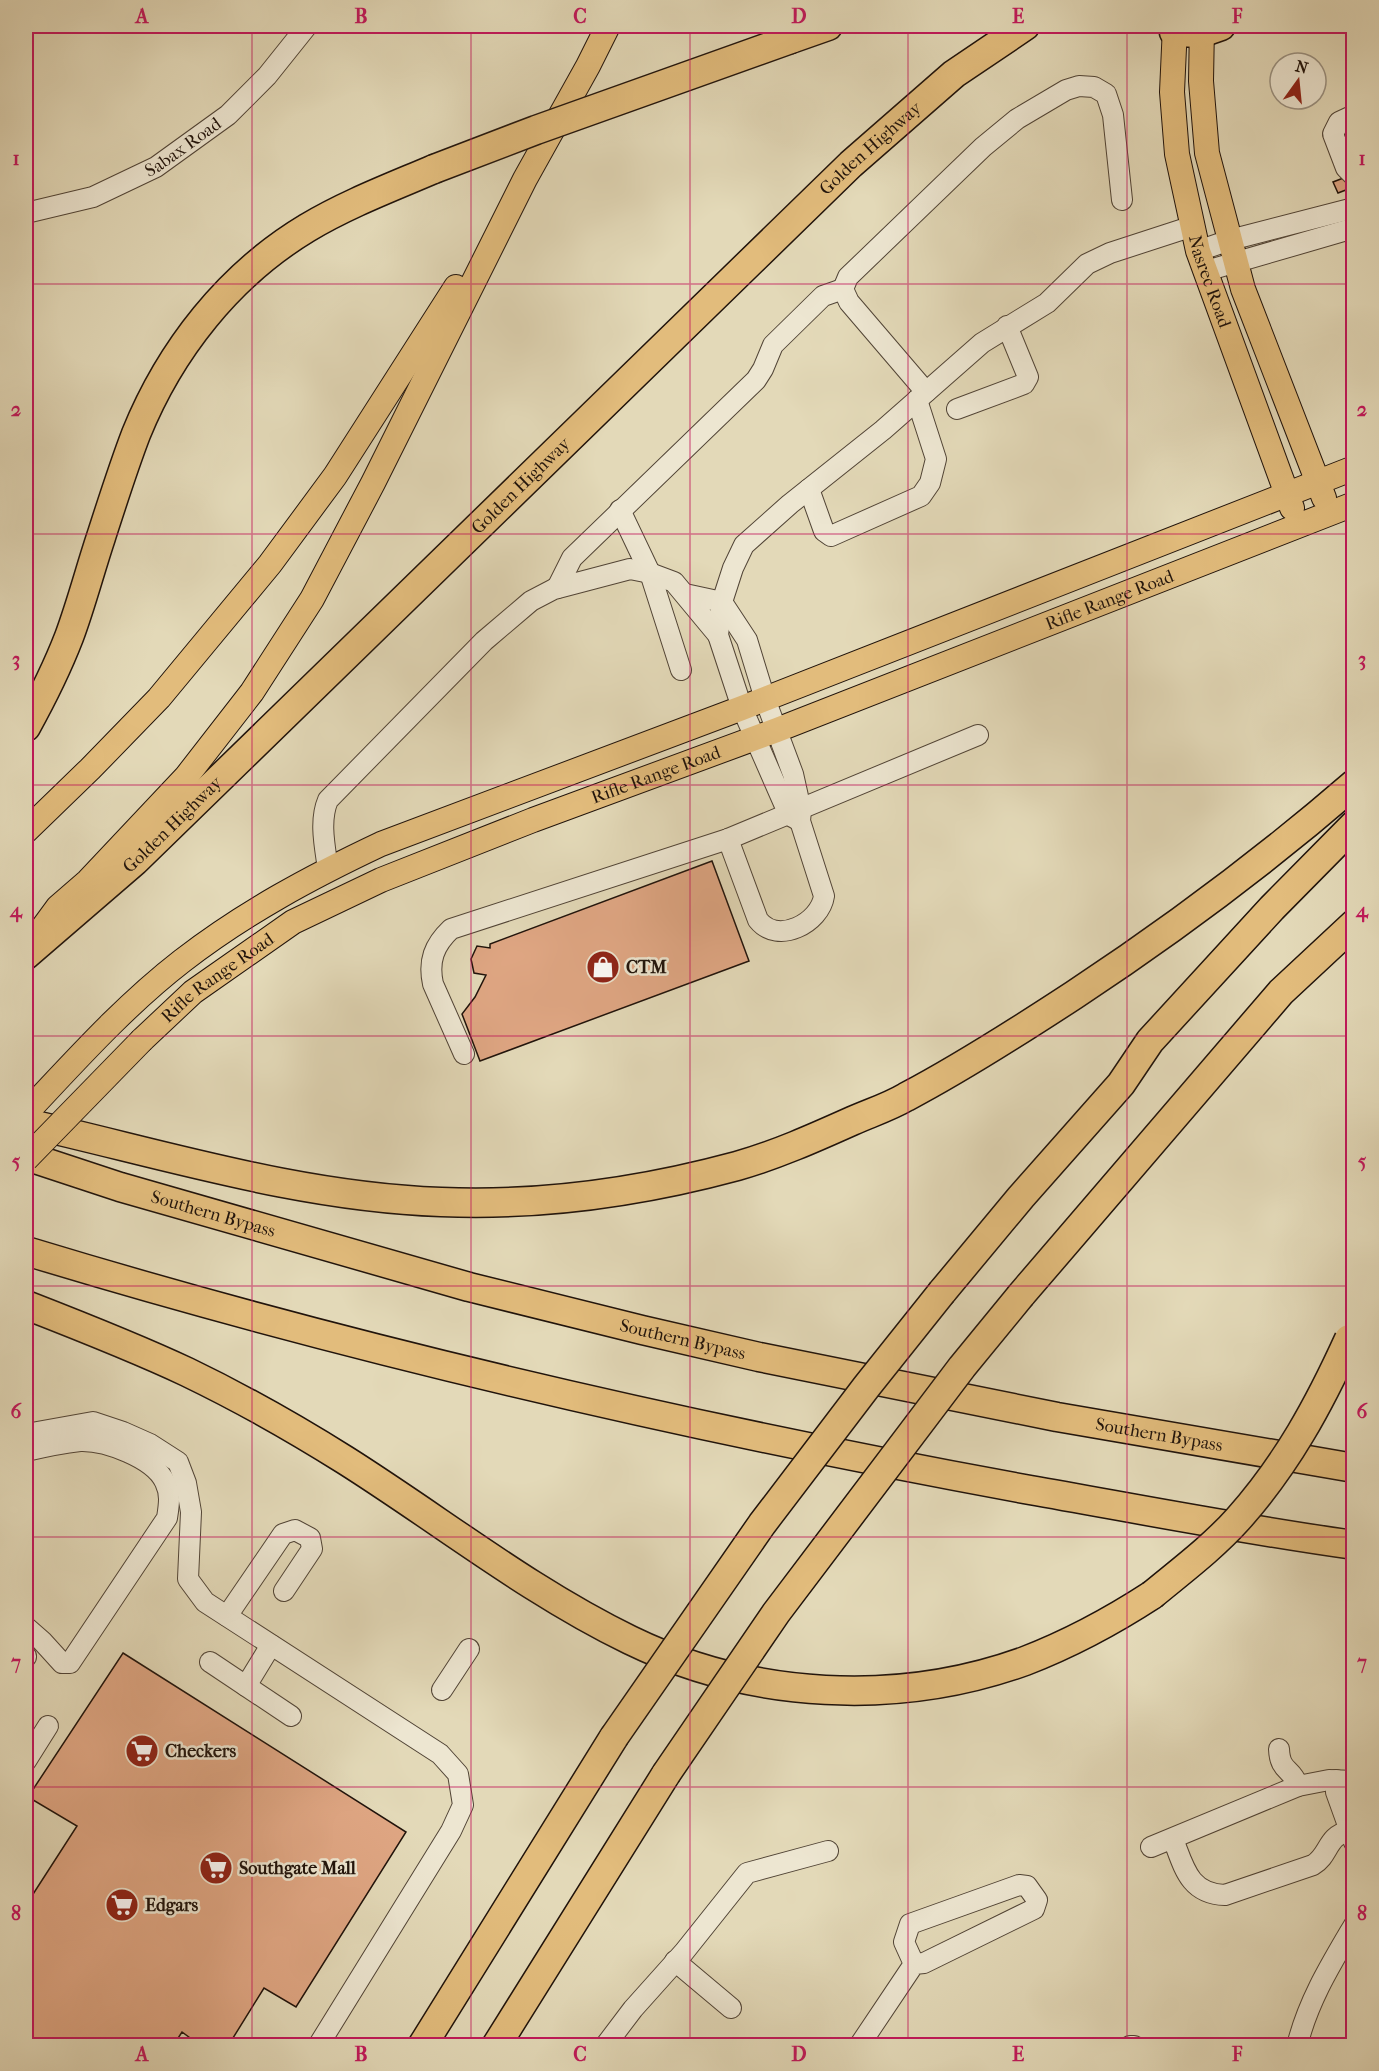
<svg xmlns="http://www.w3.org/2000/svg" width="1379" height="2071" viewBox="0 0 1379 2071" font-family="'IM FELL French Canon',serif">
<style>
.building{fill:#dfa683;stroke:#20130b;stroke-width:1.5}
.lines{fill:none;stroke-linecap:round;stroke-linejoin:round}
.minor-casing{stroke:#514436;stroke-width:22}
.major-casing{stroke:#20130b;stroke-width:26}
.highway-casing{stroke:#20130b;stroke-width:31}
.minor{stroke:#ede6d1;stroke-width:20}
.major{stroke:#e2bc7c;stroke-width:24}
.highway{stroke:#e2bc7c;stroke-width:28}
.major-bridge-casing{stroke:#20130b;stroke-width:26;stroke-linecap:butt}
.highway-bridge-casing{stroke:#20130b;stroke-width:31;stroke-linecap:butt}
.major-bridge{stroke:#e2bc7c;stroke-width:24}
.highway-bridge{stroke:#e2bc7c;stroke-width:28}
.grid{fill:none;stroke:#c2185b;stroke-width:1.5;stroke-opacity:0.55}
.labels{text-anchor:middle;stroke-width:5;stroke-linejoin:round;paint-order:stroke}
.street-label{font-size:18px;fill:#20130b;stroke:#ede6d1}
.poi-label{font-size:18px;font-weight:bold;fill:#20130b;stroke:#ede6d1;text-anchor:start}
.neatline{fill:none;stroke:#c2185b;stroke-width:2}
.grid-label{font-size:20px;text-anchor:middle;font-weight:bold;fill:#c2185b}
</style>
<rect width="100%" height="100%" fill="#e3d9b8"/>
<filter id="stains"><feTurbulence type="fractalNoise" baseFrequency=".00333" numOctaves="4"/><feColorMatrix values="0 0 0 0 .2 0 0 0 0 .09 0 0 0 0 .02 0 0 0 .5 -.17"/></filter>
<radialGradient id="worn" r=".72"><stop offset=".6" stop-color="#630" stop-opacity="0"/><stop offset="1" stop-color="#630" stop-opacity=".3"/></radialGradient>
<g class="building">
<path d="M1348,43H1354V85H1350Z"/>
<path d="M1346,177L1351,188L1338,193L1333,182Z"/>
<path d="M712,861L749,961L480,1061L462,1014L475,997L486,975L474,973L471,959L477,946L490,948V944Z"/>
<path d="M123,1653L406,1832L296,2007L264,1988L228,2046H201L182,2032L173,2046H26V1905L77,1826L28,1797Z"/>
</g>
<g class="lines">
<defs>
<g id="minor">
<path d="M1354,115L1339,122L1333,134L1346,168L1354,176"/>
<path id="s1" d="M26,213L93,197L156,167L228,115L267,76L307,26"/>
<path d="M1198,251L1230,240L1354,208"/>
<path d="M1206,271L1354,228"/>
<path d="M926,392L849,302L843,289L848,277L983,147L1017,119L1066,90L1079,86L1094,87L1106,94L1113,115L1122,200"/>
<path d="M957,409L1024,384L1028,377L1007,326"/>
<path d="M809,489L824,531L831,536L921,496L930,483L936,459L917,400"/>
<path d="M620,510L650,573L681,670"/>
<path d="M557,588L572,558L756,380L763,369L773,345L823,296L843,289"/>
<path d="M685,594L722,602L747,640L765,699L793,774L801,810L800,821L824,896C820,923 778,945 758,920L728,839"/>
<path d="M800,821L789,815L742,708L718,635L722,602L733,568L744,545L790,504L883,430L982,343L1047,303L1087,264L1110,253L1193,226"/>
<path d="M328,869C325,847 319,821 328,800L484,641L531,601L554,589L630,569L650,573L674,582L718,635"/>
<path d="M464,1054L433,984C428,961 434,945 451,929L728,839L978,735"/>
<path d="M26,1434L93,1422L123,1432L150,1444L178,1462L186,1483L191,1512L188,1579L205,1602L440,1754L458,1774L463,1805L451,1831L318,2046"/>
<path d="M26,1451C43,1447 62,1443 80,1441C105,1440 154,1458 165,1482C171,1494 169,1505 167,1518L70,1663H62L42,1641L26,1627"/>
<path d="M227,1616L283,1534L295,1530L310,1538L312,1549L284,1591"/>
<path d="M26,1656V1657"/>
<path d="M210,1662L291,1716"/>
<path d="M246,1686L271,1645"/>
<path d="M442,1690L469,1649"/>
<path d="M1279,1749C1280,1773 1292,1767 1298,1786"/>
<path d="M26,1761L48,1726"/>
<path d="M1336,1780V1792L1354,1842"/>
<path d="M1173,1839C1184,1867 1189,1894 1225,1895L1313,1865C1330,1855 1326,1836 1349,1831"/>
<path d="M1151,1847L1298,1786L1329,1780L1354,1781"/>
<path d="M675,1961L731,2008"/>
<path d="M605,2046L633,2009L684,1952L747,1873L828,1851"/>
<path d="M859,2046L914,1964L924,1963L1034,1909L1037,1900L1027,1886L1019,1885L910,1924L904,1942L914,1964"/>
<path d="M1130,2046H1134"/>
<path d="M1297,2046C1308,2001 1331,1964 1354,1925"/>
</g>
<g id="major">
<path id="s2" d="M1175,26L1172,92L1177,154L1198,251L1292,508"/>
<path d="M1202,26L1201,81L1207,153L1243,289L1324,498"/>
<path d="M26,831L90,769L159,698L270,564L335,476L456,287"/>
<path d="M36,937L58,907L88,881L186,777L252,692L312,599L373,483L525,179L588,66L608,26"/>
<path id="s3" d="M142,1040L193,992L293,922L381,880L533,820L777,730L1354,504"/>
<path d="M26,1113C75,1061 125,1005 182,961C244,913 311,877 381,844L742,708L1354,468"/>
</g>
<g id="highway">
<path d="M1174,32L1201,33L1221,26"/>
<path d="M791,39L828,26"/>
<path d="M26,727C42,698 57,668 69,637C81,605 90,570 101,537C112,503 123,468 136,434C170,350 229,275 307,228C347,204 392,187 434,169"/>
<path id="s4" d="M26,955L135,861L851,164L954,74L1025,26"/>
<path d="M26,1123C163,1154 298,1197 441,1202C539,1206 641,1192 737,1166C776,1155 814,1138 852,1121C870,1113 889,1107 906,1097C963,1067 1019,1031 1074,995C1171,931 1265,861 1354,784"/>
<path id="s5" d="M26,1156L120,1187L469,1287L642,1330L759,1357L1057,1417L1354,1468"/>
<path d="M26,1251C355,1351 691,1428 1030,1490C1138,1509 1245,1530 1354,1545"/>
<path d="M942,1292L1021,1197L1121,1084L1150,1041L1272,908L1354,825"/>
<path d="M1021,1295L1281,992L1354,924"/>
<path d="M26,1305C80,1326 134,1347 187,1372C241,1398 294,1428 345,1460C440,1520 529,1591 630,1640C751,1699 898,1707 1025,1661C1069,1644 1112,1621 1152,1595"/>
<path d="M422,2046L614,1737"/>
<path d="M496,2046L666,1774"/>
</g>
</defs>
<use href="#minor" class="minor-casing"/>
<use href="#major" class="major-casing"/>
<use href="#highway" class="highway-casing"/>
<use href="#minor" class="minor"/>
<use href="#major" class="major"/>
<use href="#highway" class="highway"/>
<defs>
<path id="major-bridge" d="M26,1159L142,1040"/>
<g id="highway-bridge">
<path d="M434,169L536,130L791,39"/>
<path d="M1152,1595C1181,1571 1213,1547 1238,1519C1287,1464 1319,1405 1349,1339"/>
<path d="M614,1737L762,1524L867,1386L942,1292"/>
<path d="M666,1774L776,1613L962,1367L1021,1295"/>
</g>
</defs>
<use href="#major-bridge" class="major-bridge-casing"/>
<use href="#highway-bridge" class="highway-bridge-casing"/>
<use href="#major-bridge" class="major-bridge"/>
<use href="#highway-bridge" class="highway-bridge"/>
</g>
<path class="grid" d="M252,26V2046M471,26V2046M690,26V2046M908,26V2046M1127,26V2046M26,284H1354M26,534H1354M26,785H1354M26,1036H1354M26,1286H1354M26,1537H1354M26,1787H1354"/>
<defs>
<symbol id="shop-disc" viewBox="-11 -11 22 22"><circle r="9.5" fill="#8f2418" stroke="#ede6d1"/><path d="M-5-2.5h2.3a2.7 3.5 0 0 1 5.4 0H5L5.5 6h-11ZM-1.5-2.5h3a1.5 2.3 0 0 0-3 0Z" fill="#fff"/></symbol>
<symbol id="supermarket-disc" viewBox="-11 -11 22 22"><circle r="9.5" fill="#8f2418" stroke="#ede6d1"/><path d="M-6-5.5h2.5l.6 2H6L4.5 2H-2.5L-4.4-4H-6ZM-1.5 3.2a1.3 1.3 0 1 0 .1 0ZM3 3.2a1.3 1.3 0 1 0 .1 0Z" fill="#fff"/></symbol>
</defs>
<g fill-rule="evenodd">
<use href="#shop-disc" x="584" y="948" width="38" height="38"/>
<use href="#supermarket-disc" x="123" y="1732" width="38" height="38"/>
<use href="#supermarket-disc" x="197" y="1849" width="38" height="38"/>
<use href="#supermarket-disc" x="103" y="1886" width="38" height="38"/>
</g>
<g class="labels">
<g class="street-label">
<text dy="6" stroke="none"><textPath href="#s1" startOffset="172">Sabax Road</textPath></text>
<text dy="6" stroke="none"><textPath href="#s4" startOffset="1168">Golden Highway</textPath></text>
<text dy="6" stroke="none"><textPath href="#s2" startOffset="260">Nasrec Road</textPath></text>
<text dy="6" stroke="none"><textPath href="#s4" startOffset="682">Golden Highway</textPath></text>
<text dy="6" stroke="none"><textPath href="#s3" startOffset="1070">Rifle Range Road</textPath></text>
<text dy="6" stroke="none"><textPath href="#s3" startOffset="584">Rifle Range Road</textPath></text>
<text dy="6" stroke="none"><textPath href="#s4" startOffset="196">Golden Highway</textPath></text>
<text dy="6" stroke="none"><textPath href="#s3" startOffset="98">Rifle Range Road</textPath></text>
<text dy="6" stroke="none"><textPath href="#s5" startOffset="196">Southern Bypass</textPath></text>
<text dy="6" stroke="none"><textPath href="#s5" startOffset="682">Southern Bypass</textPath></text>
<text dy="6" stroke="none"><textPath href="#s5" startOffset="1168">Southern Bypass</textPath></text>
</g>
<g class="poi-label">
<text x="626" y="973">CTM</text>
<text x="165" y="1757">Checkers</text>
<text x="239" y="1874">Southgate Mall</text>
<text x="145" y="1911">Edgars</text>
</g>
</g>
<rect width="1379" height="2071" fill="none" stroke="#e3d9b8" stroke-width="66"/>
<g transform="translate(1298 81) rotate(15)"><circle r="28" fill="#ede6d1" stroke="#9b9282" stroke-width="1.5"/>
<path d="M0-4.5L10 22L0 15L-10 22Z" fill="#8f2418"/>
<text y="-9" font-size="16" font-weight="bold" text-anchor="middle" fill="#20130b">N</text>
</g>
<rect x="33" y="33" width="1313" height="2005" class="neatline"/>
<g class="grid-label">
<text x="142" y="23">A</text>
<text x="361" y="23">B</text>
<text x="580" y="23">C</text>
<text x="799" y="23">D</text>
<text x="1018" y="23">E</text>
<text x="1237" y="23">F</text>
<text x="16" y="165">1</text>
<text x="1362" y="165">1</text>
<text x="16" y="416">2</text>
<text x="1362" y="416">2</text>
<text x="16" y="666">3</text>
<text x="1362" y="666">3</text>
<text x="16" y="917">4</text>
<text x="1362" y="917">4</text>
<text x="16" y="1168">5</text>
<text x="1362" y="1168">5</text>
<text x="16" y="1418">6</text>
<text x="1362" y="1418">6</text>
<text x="16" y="1669">7</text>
<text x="1362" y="1669">7</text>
<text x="16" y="1920">8</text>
<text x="1362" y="1920">8</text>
<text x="142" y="2061">A</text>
<text x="361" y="2061">B</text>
<text x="580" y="2061">C</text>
<text x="799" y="2061">D</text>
<text x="1018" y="2061">E</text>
<text x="1237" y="2061">F</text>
</g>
<rect width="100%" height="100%" filter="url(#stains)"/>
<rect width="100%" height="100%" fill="url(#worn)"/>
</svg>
